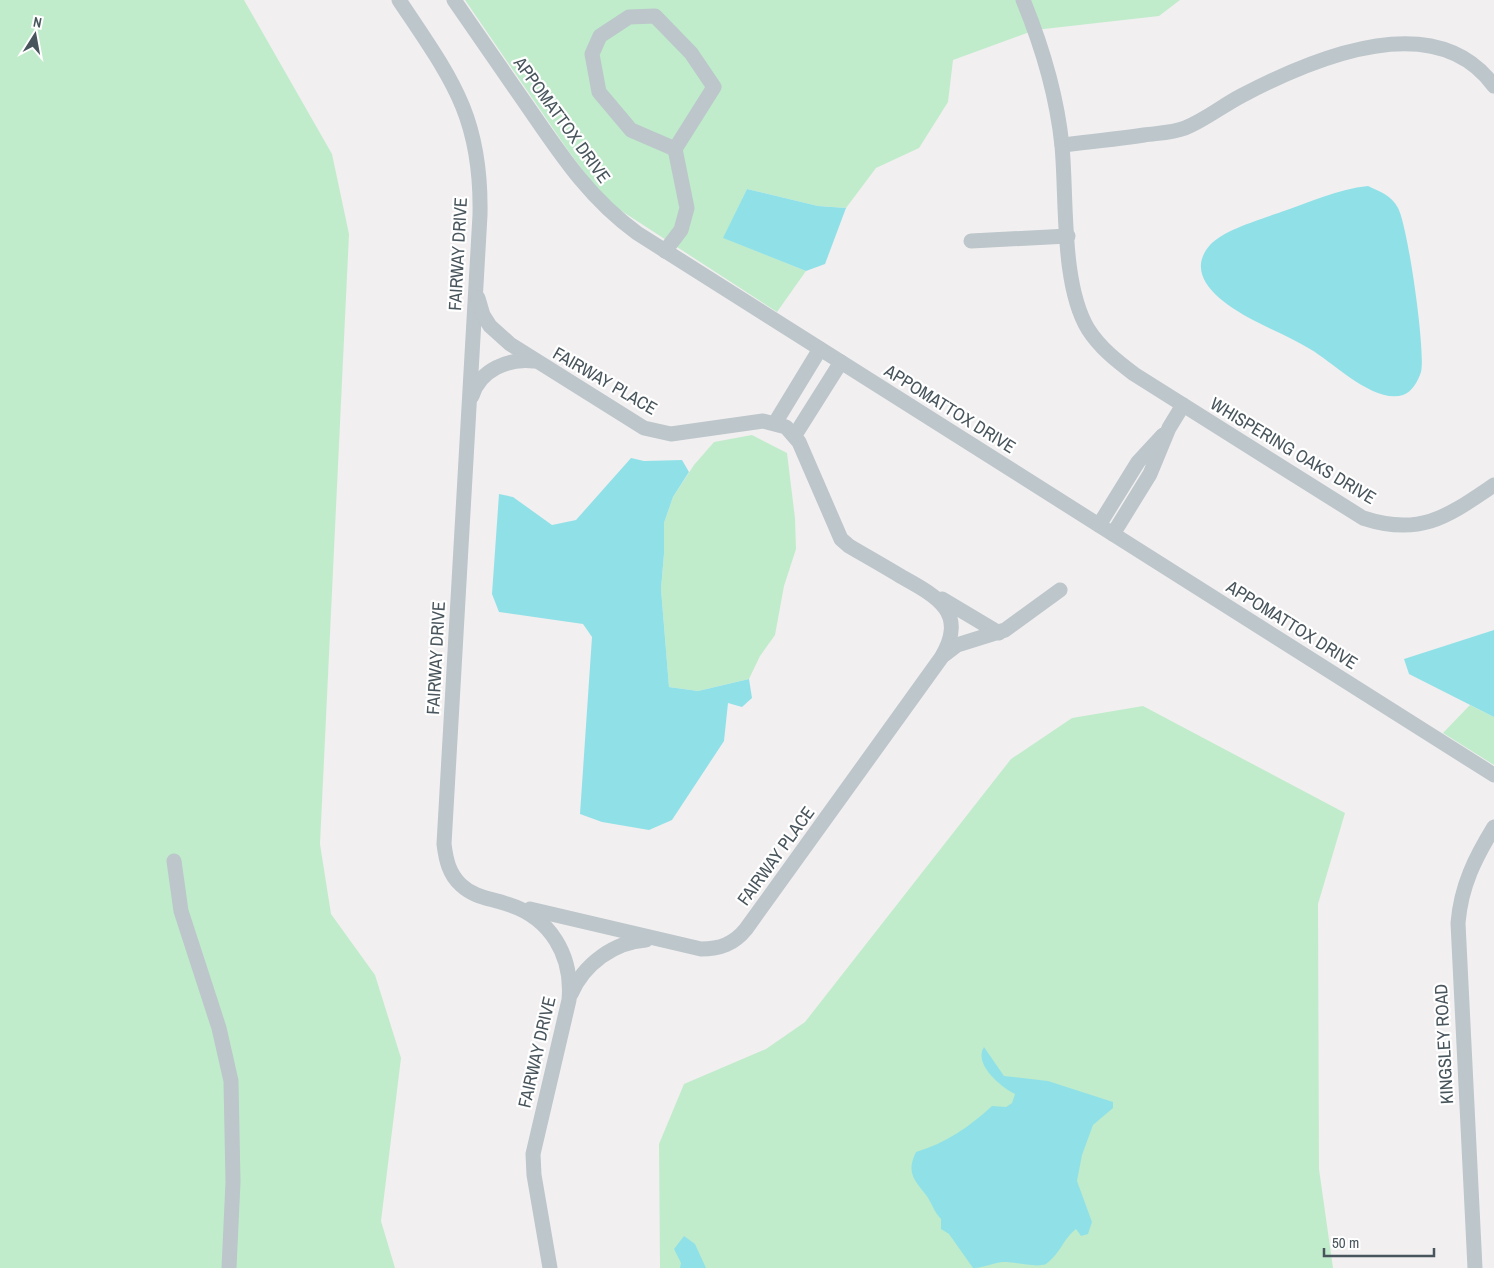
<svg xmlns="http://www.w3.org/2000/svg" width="1494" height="1268" viewBox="0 0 1494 1268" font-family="'Archivo Narrow',sans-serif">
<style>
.green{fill:#c0eccb}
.water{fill:#90e1e7}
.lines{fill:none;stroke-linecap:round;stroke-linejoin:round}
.minor{stroke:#bcc6cb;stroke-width:15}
.labels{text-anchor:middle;stroke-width:4.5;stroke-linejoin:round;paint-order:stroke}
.street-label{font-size:18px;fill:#48555c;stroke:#fff}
</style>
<rect width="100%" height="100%" fill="#f2eff0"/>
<g class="green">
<path d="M0,0H244L332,154L349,234L320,844L331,914L375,975L401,1058L381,1221L395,1268H0Z"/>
<path d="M465,0H1180L1159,16L1035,30L953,60L948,102L919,148L876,168L846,208L818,206L747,189L724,238L806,271L777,312L617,208L593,184L567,149Z"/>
<path d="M752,435L787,453L795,518L796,549L784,586L775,635L760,656L749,679L698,691L669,687L661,589L664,554V523L673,497L694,465L714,442Z"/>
<path d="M1470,705L1494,717V765L1443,733Z"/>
<path d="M1143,706L1345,813L1318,904L1319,1169L1333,1268H660L659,1144L684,1084L766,1049L805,1022L1011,759L1072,718Z"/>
</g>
<g class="water">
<path d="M1368,186C1381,192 1391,195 1398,208C1408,226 1426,353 1421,372C1418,381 1412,392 1403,395C1374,404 1334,363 1310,349C1292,338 1272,330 1253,320C1228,307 1181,278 1210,245C1223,230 1262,219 1281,212C1310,202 1338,189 1368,186Z"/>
<path d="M747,189L818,206L846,208L825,264L806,271L723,238Z"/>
<path d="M631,458L644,461L682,460L689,472L673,497L664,523V554L661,589L669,687L698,691L749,679L752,698L742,707L728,703L724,741L672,820L649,830L602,822L580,814L592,637L583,624L499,612L492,594L499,494L513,497L552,525L576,520Z"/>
<path d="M1494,630V717L1409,674L1404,659Z"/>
<path d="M984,1047L1004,1076L1048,1081L1113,1102V1108L1093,1125L1082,1155L1077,1181L1092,1222L1088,1234L1081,1236L1076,1229C1063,1239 1061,1253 1046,1264C1036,1268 1016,1262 1004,1262C994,1262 985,1268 973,1268L949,1234L941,1229V1219C934,1212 932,1203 926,1195C914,1180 906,1172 916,1152C946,1143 969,1127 992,1106L1006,1107L1012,1103L1015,1094C1001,1087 973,1064 984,1047Z"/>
<path d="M684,1236L695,1244L706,1268H680L681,1263L674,1249Z"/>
</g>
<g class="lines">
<g class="minor">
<path d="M399,0C451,78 482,116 480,215L444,844C446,860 449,874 461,885C475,898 490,898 507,904C550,917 573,955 569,1000L533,1154L534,1175L550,1268"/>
<path d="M454,0C479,36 503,71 528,107C561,155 589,198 637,233L1494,775"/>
<path d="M1023,0C1042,46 1057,97 1062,146C1067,200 1061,284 1088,329C1100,348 1117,361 1134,374L1363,518C1421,537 1448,516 1494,485"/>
<path d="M1062,145C1089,142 1117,139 1144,135C1158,133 1172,133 1185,128C1205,120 1222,106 1241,96C1311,59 1435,5 1494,86"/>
<path d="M971,241L1068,236"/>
<path d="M665,251L681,230L687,208L675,149L714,87L691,53L655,16L629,17L600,36L592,54L599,92L631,130L675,149"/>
<path d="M478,298L483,315L490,326L510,344L644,428L671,434L763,421L786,427L799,442L841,539L849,546C866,556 884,566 902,577C938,597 968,613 941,658L746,929C734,944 720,949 701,949L530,909"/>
<path d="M472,396C480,370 508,358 534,361"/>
<path d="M775,423L820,349"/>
<path d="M795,435L841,362"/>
<path d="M1099,525L1138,462L1163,435"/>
<path d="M1113,534L1150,474L1169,428L1183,405"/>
<path d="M942,599L999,633"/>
<path d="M944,655L957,645L1005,630L1060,590"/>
<path d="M174,861L181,911L219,1028L231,1081L233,1182L229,1268"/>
<path d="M571,994C584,964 614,942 646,940"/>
<path d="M1475,1268L1458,923C1461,886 1475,858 1494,827"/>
</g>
</g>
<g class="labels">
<g class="street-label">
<text transform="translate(562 120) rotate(54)" y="6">APPOMATTOX DRIVE</text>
<text transform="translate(458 254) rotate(-87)" y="6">FAIRWAY DRIVE</text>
<text transform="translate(605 381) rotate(30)" y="6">FAIRWAY PLACE</text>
<text transform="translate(950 409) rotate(32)" y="6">APPOMATTOX DRIVE</text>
<text transform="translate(1293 451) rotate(31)" y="6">WHISPERING OAKS DRIVE</text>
<text transform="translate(1292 625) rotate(32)" y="6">APPOMATTOX DRIVE</text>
<text transform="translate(436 658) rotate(-87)" y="6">FAIRWAY DRIVE</text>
<text transform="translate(776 856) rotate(-54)" y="6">FAIRWAY PLACE</text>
<text transform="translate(1444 1044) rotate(-93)" y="6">KINGSLEY ROAD</text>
<text transform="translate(537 1052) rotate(-77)" y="6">FAIRWAY DRIVE</text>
</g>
</g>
<g transform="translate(35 35) rotate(11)" stroke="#ffffff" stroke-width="4" paint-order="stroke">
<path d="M0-4L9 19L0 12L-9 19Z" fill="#48555c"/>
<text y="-8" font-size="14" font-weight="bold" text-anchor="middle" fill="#48555c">N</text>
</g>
<path d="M1324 1248v8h110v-8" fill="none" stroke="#48555c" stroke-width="2.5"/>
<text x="1332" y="1248" font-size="15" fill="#48555c" stroke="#ffffff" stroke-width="4" paint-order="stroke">50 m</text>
</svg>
